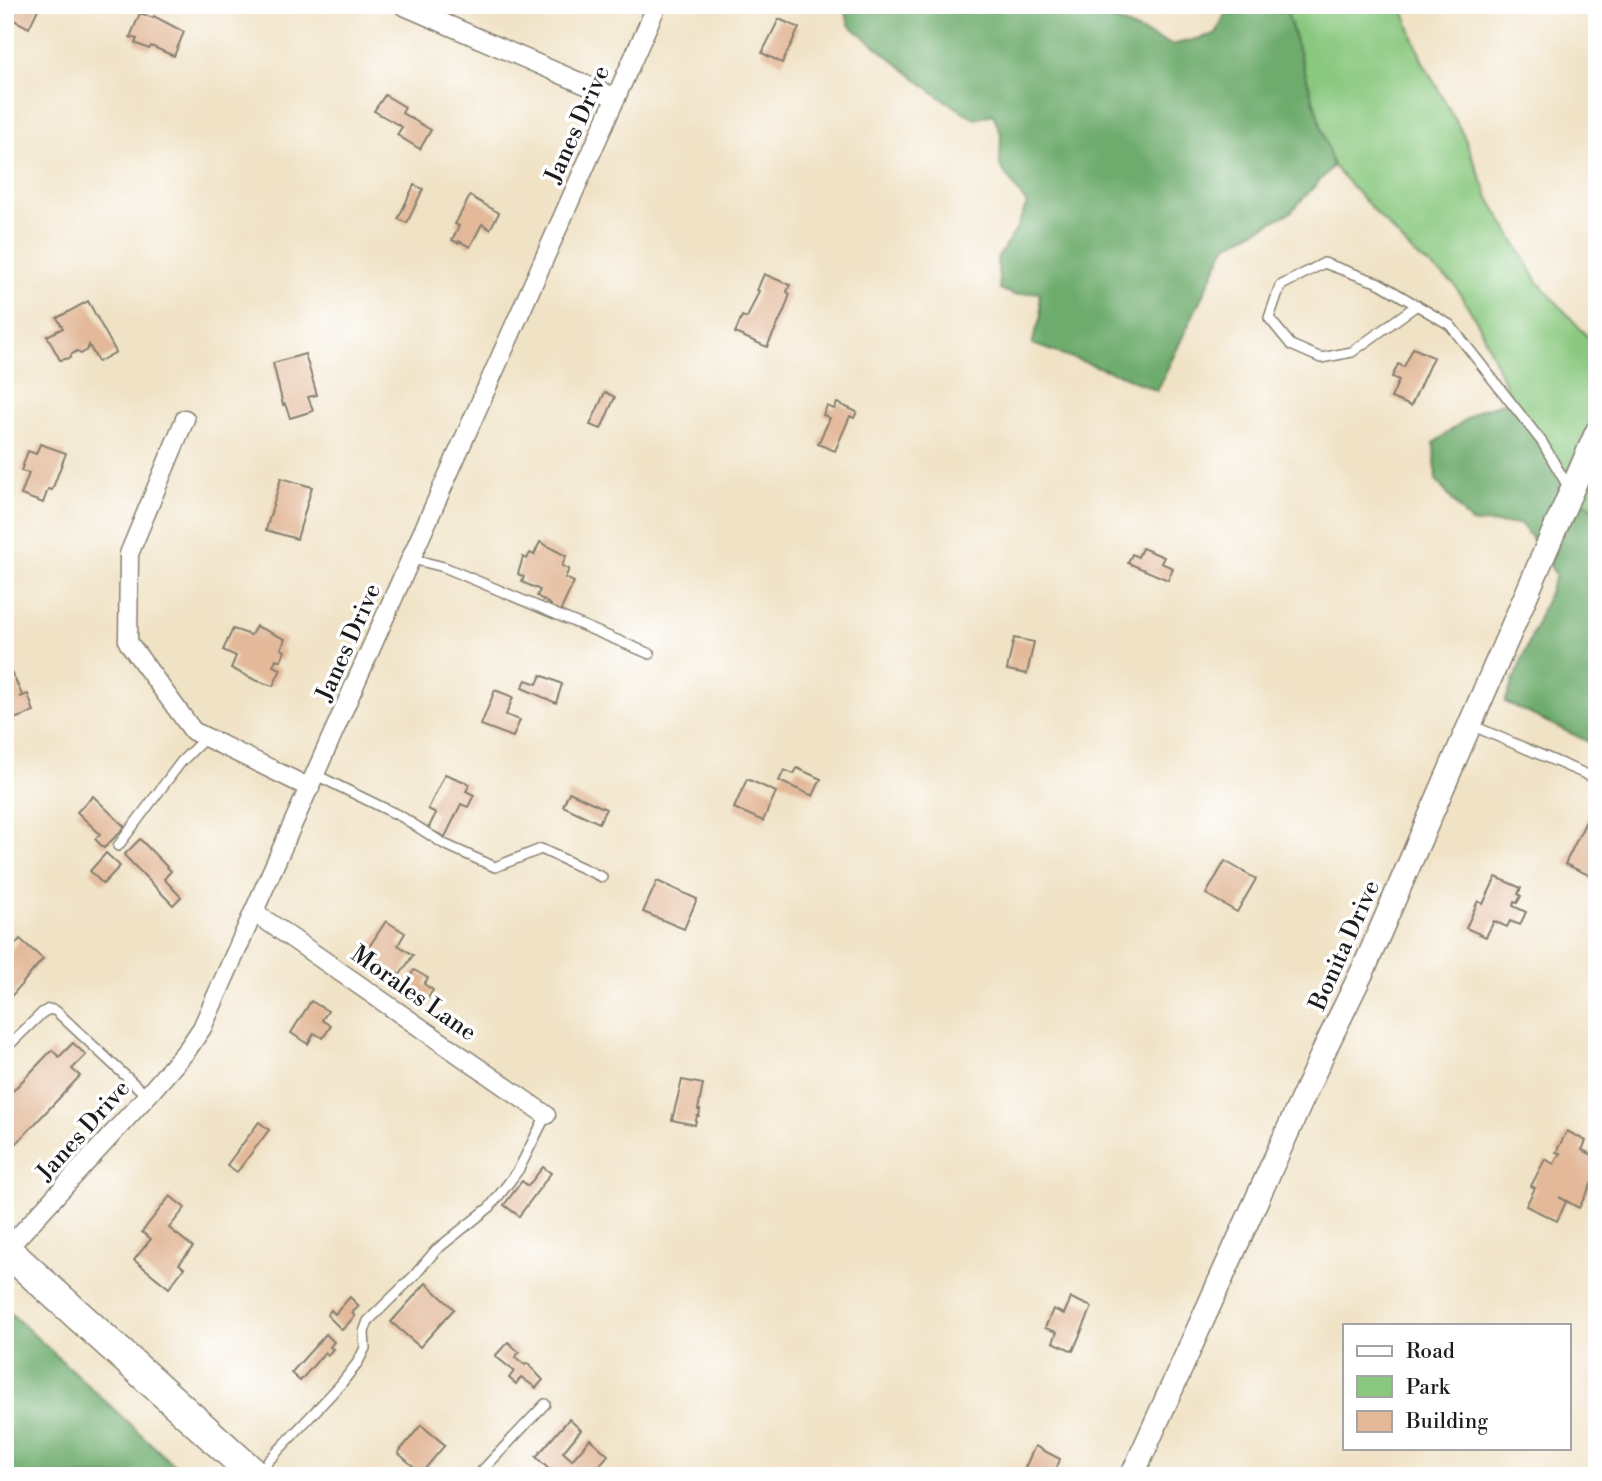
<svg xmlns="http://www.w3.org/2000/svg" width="1602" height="1481" viewBox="0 0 1602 1481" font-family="'Libre Bodoni',serif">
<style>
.green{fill:#89c87e;stroke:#52724d;stroke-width:2}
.forest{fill:#6eac6d;stroke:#456444;stroke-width:2}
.building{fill:#e3b99a}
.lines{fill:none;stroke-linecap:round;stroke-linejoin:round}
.service-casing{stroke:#867f70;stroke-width:12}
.minor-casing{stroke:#867f70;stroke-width:21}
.tertiary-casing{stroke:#867f70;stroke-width:26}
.primary-casing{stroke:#867f70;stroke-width:33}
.service{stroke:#fff;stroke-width:9}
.minor{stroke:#fff;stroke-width:18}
.tertiary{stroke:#fff;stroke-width:23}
.primary{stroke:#fff;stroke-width:30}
.labels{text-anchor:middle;stroke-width:7;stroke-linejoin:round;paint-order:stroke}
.street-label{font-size:24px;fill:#1c1c1c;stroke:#fff}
</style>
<rect width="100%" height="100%" fill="#fff"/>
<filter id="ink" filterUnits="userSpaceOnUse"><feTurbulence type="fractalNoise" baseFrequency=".0143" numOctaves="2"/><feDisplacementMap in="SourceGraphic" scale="14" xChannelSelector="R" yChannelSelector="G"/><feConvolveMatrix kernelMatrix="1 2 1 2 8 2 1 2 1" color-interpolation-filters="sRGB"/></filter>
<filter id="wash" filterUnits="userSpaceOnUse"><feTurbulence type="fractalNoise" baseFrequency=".00686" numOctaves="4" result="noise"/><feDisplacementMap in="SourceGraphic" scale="28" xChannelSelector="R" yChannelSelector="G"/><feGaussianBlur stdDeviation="1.57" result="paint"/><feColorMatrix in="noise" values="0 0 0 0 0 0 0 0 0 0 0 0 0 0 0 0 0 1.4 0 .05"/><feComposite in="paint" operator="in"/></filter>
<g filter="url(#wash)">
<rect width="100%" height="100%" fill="#f0e2c5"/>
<g class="green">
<path d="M1285,5H1401L1422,60L1463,134L1489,198L1538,282L1597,347V408L1565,479L1512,400L1479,325L1454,284L1414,254L1333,166Z"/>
<path d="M1597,456V512L1578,497Z"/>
</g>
<g class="forest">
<path d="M844,5H1080L1172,45L1216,34L1229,5H1285L1333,166L1291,212L1226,246L1157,391L1121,375L1032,344L1041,316L1039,292L1014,295L1000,289L997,258L1016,230L1027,204L1000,166L1001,134L993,114L975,119L938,96L849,25Z"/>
<path d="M1512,400L1565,479L1536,545L1521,524L1471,523L1436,480L1434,443L1477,411Z"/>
<path d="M1578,497L1597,512V746L1505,702L1556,575L1549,564Z"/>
<path d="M5,1308L175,1466L185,1476H5Z"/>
</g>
<g id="blocks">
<g class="building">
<path d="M17,5H40L29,28L10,18Z"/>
<path d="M140,13L153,18L154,16L184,32L174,56L151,46L149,49L135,43L137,39L130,37Z"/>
<path d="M779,19L799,28L782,63L762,53Z"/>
<path d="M385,95L405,107L402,113L431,130L420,149L397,135L402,127L374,111Z"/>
<path d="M414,185L423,189L407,223L398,219Z"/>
<path d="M470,196L499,213L490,229L482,224L470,247L459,241L458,243L452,240L459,226L455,224Z"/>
<path d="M764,274L790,285L787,292L790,294L784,311L767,347L735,333L742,316L747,318L759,291L757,290Z"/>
<path d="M88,301L116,352L98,362L89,345L87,350L81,354L77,351L71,355L70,358L60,360L47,336L63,328L57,318Z"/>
<path d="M1413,348L1433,357L1411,406L1391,398L1399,380L1392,377L1398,364L1404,367Z"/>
<path d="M305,354L317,395L308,397L313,411L290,418L285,404L283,405L273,363Z"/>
<path d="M605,392L615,397L601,429L590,425Z"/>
<path d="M837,403L857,412L854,418L850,416L835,451L818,444L830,418L823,415L827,406L834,409Z"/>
<path d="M40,444L66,453L52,490L48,489L43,503L21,495L29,473L21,471L28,451L36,454Z"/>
<path d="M281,478L312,487L297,539L266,530Z"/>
<path d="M540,542L566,556L562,566L569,569L565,578L574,582L559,614L550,609L551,605L537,596L540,590L522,582L524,577L518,574L523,557L527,559L530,553L534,555Z"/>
<path d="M1142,548L1164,557L1161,563L1173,568L1168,580L1128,563L1132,554L1138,557Z"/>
<path d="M256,626L285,639L281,649L285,651L281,661L276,659L273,666L281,669L273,686L255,680L231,668L236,656L223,650L233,629L251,635Z"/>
<path d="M1014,638L1034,642L1027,674L1007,670Z"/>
<path d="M10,668L22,695L20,697L28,694L34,712L5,722V670Z"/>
<path d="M541,675L562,684L556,703L522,688L526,680L537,684Z"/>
<path d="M495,690L513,697L506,715L520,720L513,737L481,725Z"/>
<path d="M797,768L821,779L813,796L779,781L784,770L794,774Z"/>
<path d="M445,774L470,784L466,791L474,795L468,807L461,804L445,837L428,829L436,813L428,809Z"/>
<path d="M747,779L776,792L763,821L734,808Z"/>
<path d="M569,792L606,809L599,823L563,806Z"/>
<path d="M93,796L125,827L104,848L95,839L100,834L77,812Z"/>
<path d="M1597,799V873L1595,878L1565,864Z"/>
<path d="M140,839L171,871L164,879L181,897L173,905L124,855Z"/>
<path d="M106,853L120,866L103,884L90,871Z"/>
<path d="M1225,861L1256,879L1237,912L1206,894Z"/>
<path d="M1496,877L1521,888L1518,894L1521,896L1517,903L1514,902L1513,906L1526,912L1520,925L1510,921L1507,927L1494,921L1486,937L1466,928L1478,901L1483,904Z"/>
<path d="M657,881L697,899L684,929L643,912Z"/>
<path d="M386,921L405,933L398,945L413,955L400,975L365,953Z"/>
<path d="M20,939L43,959L9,999L5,996V956Z"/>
<path d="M414,970L428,978L424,984L433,990L428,998L405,985Z"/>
<path d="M311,1001L328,1011L322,1020L331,1026L323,1038L314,1033L308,1044L291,1033Z"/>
<path d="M73,1043L86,1055L72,1069L80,1076L12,1148L5,1142V1099L52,1050L59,1057Z"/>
<path d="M682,1080L703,1084L698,1110H700L699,1116H697L695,1125L672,1120Z"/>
<path d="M259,1122L269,1130L237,1172L227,1165Z"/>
<path d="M1567,1131L1586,1141L1582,1150L1597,1157V1173L1579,1208L1559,1197L1566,1202L1557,1221L1526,1206L1535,1188L1531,1186L1545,1159L1554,1164L1560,1153L1556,1152Z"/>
<path d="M543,1167L551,1173L519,1216L504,1205L522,1181L528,1186Z"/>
<path d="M170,1196L185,1208L169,1228L193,1247L179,1264L184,1268L169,1288L134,1260L151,1239L142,1232Z"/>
<path d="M426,1283L454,1309L420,1347L391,1322Z"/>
<path d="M350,1297L359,1306L352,1313L355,1316L342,1330L327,1315L331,1310L335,1314Z"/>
<path d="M1071,1298L1092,1307L1073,1351L1053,1342L1057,1332L1045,1328L1053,1309L1064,1314Z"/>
<path d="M326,1334L334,1342L330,1347L333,1349L328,1355L325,1352L300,1381L291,1373Z"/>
<path d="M508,1342L519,1352L515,1357L525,1365L527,1363L543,1380L536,1388L521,1377L516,1384L509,1378L514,1371L495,1356Z"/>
<path d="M569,1419L581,1430L563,1452L572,1460L590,1439L608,1455L591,1476L585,1471L580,1476H556L536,1457Z"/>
<path d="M421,1425L445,1445L419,1476H413L408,1471L413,1466L398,1453Z"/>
<path d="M1035,1446L1060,1459L1054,1476H1021Z"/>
</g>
</g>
</g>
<g filter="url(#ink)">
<use href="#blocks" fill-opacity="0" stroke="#867f70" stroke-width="2"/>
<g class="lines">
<defs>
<g id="service">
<path d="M1417,305L1352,352L1321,358L1291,345L1269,318L1280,286L1324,263L1379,283L1450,325L1542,442L1570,490"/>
<path d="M412,559L444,567L650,654"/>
<path d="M1471,725L1597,779"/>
<path d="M316,775L402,817L444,844L495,867L541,849L602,877"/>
<path d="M118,846L181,762L206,737"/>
<path d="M5,1049L42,1013L49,1009L56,1011L147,1096"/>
<path d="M259,1471L341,1384L358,1362L365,1348L364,1332L368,1321L414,1276L436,1250L490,1207L507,1185L519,1169L546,1115"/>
<path d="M477,1476L545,1404"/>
</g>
<g id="minor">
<path d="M402,5L616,98"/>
<path d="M185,419L129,554L128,642L193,731L310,788"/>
<path d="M254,912L546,1115"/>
<path d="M6,1250L147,1096L187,1050L202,1028L657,5"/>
</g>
<path id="tertiary" d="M1132,1476L1327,1044L1365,966L1597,432"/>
<path id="primary" d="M5,1249L256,1476"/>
</defs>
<use href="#service" class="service-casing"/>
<use href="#minor" class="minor-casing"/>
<use href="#tertiary" class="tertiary-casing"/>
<use href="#primary" class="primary-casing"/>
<use href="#service" class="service"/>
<use href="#minor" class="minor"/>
<use href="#tertiary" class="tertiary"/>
<use href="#primary" class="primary"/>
</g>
</g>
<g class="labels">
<g class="street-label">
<text transform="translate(577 124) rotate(-66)" y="8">Janes Drive</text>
<text transform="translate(348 642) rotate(-66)" y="8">Janes Drive</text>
<text transform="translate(1344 945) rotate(-66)" y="8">Bonita Drive</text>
<text transform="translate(414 993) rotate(35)" y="8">Morales Lane</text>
<text transform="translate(83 1130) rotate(-48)" y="8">Janes Drive</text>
</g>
</g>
<rect width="1602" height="1481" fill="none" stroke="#fff" stroke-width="28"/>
<rect x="1343" y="1324" width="228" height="126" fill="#ffffff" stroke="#a4a4a4" stroke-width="2"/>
<rect x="1357" y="1346" width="35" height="10" fill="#ffffff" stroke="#a4a4a4" stroke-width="2"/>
<text x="1406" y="1358" font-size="21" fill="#1c1c1c">Road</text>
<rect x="1357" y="1376" width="35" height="21" fill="#89c87e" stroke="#a4a4a4" stroke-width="2"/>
<text x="1406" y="1394" font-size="21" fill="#1c1c1c">Park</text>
<rect x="1357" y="1411" width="35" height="21" fill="#e3b99a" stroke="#a4a4a4" stroke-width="2"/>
<text x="1406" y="1428" font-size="21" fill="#1c1c1c">Building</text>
</svg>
